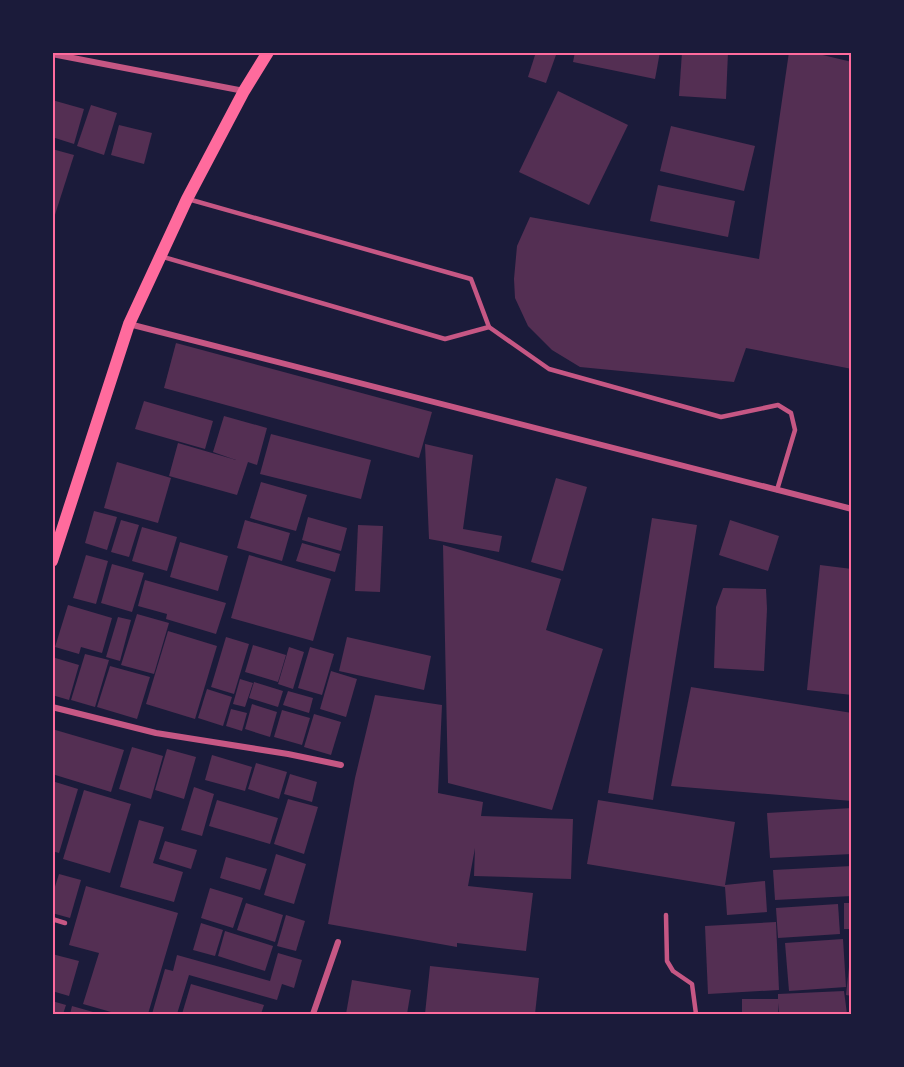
<svg xmlns="http://www.w3.org/2000/svg" width="904" height="1067" viewBox="0 0 904 1067" font-family="'Sofia Sans Condensed',sans-serif">
<style>
.building{fill:#542f53}
.lines{fill:none;stroke-linecap:round;stroke-linejoin:round}
.service{stroke:#c65784;stroke-width:4.5}
.minor{stroke:#c65784;stroke-width:6}
.secondary{stroke:#ff6b9d;stroke-width:12}
.neatline{fill:none;stroke:#ff6b9d;stroke-width:2}
</style>
<rect width="100%" height="100%" fill="#1b1b3a"/>
<g class="building">
<path d="M536,52H557L546,83L528,77Z"/>
<path d="M575,52H660L655,79L573,62Z"/>
<path d="M682,52H728L726,99L679,96Z"/>
<path d="M789,52H810L852,62V369L746,348L734,382L580,367L552,350L528,326L515,298L514,279L517,246L530,217L759,259Z"/>
<path d="M558,91L628,125L589,205L519,172Z"/>
<path d="M52,100L84,109L74,144L52,137Z"/>
<path d="M91,105L117,113L104,155L77,146Z"/>
<path d="M119,125L152,133L144,164L111,155Z"/>
<path d="M671,126L755,146L744,191L660,171Z"/>
<path d="M52,149L74,155L53,221H52Z"/>
<path d="M658,185L735,201L728,237L650,221Z"/>
<path d="M176,343L432,412L419,458L164,388Z"/>
<path d="M144,401L213,421L205,449L135,429Z"/>
<path d="M224,416L267,428L257,465L248,462L237,495L169,476L178,443L236,460L213,452Z"/>
<path d="M271,434L371,460L361,499L260,474Z"/>
<path d="M425,444L473,455L463,529L502,536L499,552L429,539Z"/>
<path d="M117,462L171,478L158,523L104,508Z"/>
<path d="M556,478L587,487L563,571L531,562Z"/>
<path d="M261,482L307,495L296,531L250,518Z"/>
<path d="M94,511L117,517L107,550L85,543Z"/>
<path d="M308,517L347,528L341,551L302,540Z"/>
<path d="M652,518L697,525L653,800L608,793Z"/>
<path d="M121,520L139,525L129,557L111,552Z"/>
<path d="M245,520L290,533L282,561L237,548Z"/>
<path d="M730,520L779,536L768,571L719,555Z"/>
<path d="M358,525L383,526L380,592L355,591Z"/>
<path d="M142,527L177,537L167,571L132,561Z"/>
<path d="M180,542L228,556L218,591L170,577Z"/>
<path d="M302,543L340,554L335,572L296,561Z"/>
<path d="M443,545L561,579L546,630L603,649L552,810L448,783Z"/>
<path d="M86,555L108,561L96,604L73,598Z"/>
<path d="M249,555L331,579L313,641L231,618Z"/>
<path d="M112,564L144,573L132,612L101,603Z"/>
<path d="M820,565L852,569V695L807,690Z"/>
<path d="M145,580L226,603L216,634L166,619L167,614L138,606Z"/>
<path d="M723,588L766,589L767,609L764,671L714,668L716,607Z"/>
<path d="M68,605L112,618L102,653L81,647L79,654L55,647Z"/>
<path d="M137,614L169,623L154,674L121,665Z"/>
<path d="M118,617L131,620L120,661L106,657Z"/>
<path d="M168,631L217,646L195,719L146,704Z"/>
<path d="M226,637L249,644L234,694L211,687Z"/>
<path d="M347,637L431,656L424,690L339,671Z"/>
<path d="M253,645L286,655L278,682L245,672Z"/>
<path d="M289,647L304,652L293,689L278,684Z"/>
<path d="M310,647L334,654L322,695L298,688Z"/>
<path d="M85,654L109,660L95,707L71,700Z"/>
<path d="M52,657L79,665L69,700L52,695Z"/>
<path d="M110,666L150,677L137,719L97,707Z"/>
<path d="M331,671L357,679L346,717L320,709Z"/>
<path d="M240,679L253,683L245,707L233,704Z"/>
<path d="M254,682L283,691L278,707L249,698Z"/>
<path d="M691,687L852,713V801L671,786Z"/>
<path d="M207,689L232,697L223,726L198,718Z"/>
<path d="M288,691L313,698L309,713L283,705Z"/>
<path d="M375,695L442,705L438,793L483,802L481,816L573,819L571,879L474,876L475,848L468,886L533,893L526,951L457,943V947L328,924L355,778Z"/>
<path d="M252,704L277,712L270,737L245,729Z"/>
<path d="M231,709L247,713L242,731L226,726Z"/>
<path d="M282,710L310,718L302,745L274,737Z"/>
<path d="M314,714L341,722L331,755L304,747Z"/>
<path d="M52,729L124,750L111,792L52,774Z"/>
<path d="M132,747L163,756L151,799L119,789Z"/>
<path d="M167,749L196,757L184,799L155,790Z"/>
<path d="M212,755L252,767L245,791L205,780Z"/>
<path d="M256,763L287,772L279,799L248,789Z"/>
<path d="M290,774L317,782L312,802L284,794Z"/>
<path d="M52,781L78,789L59,853L52,851Z"/>
<path d="M194,787L214,794L202,836L181,830Z"/>
<path d="M84,790L131,804L110,873L63,859Z"/>
<path d="M288,799L318,807L304,854L274,844Z"/>
<path d="M217,800L278,818L270,844L209,826Z"/>
<path d="M598,800L735,822L725,885L765,881L767,912L727,915L725,887L587,864Z"/>
<path d="M852,808V854L770,858L767,813Z"/>
<path d="M139,820L164,827L153,863L183,872L174,902L120,887Z"/>
<path d="M165,841L197,850L191,869L159,859Z"/>
<path d="M276,854L306,864L294,904L264,895Z"/>
<path d="M226,857L267,869L260,890L220,878Z"/>
<path d="M852,866V896L775,900L773,870Z"/>
<path d="M59,874L81,880L70,918L52,913V896Z"/>
<path d="M86,886L178,913L148,1014H118L83,1004L99,953L69,945Z"/>
<path d="M210,888L243,898L233,928L201,918Z"/>
<path d="M246,903L283,915L275,942L237,930Z"/>
<rect x="844" y="903" width="8" height="26"/>
<path d="M838,904L840,934L778,938L776,908Z"/>
<path d="M286,915L305,921L296,951L277,946Z"/>
<path d="M776,922L779,990L708,994L705,926Z"/>
<path d="M201,923L223,930L215,956L193,950Z"/>
<path d="M225,931L273,946L265,971L218,956Z"/>
<path d="M843,939L846,987L789,991L785,943Z"/>
<path d="M278,953L302,960L294,988L282,984L277,1000L189,975L177,1014H152L165,969L173,971L177,955L270,981Z"/>
<path d="M52,954L79,961L69,996L52,991Z"/>
<path d="M430,966L539,978L535,1014H425Z"/>
<path d="M849,967H852V996L846,995Z"/>
<path d="M352,980L411,990L407,1014H346Z"/>
<path d="M191,984L264,1005L261,1014H182Z"/>
<path d="M844,991L847,1014H779V1003L778,1014H742V999H778V994Z"/>
<path d="M52,1001L66,1005L63,1014H52Z"/>
<path d="M72,1006L100,1014H70Z"/>
</g>
<g class="lines">
<g class="service">
<path d="M188,199L471,279L489,327L549,369L721,417L778,405L791,413L795,430L777,490"/>
<path d="M160,256L445,339L489,327"/>
<path d="M666,915L667,961L673,971L692,984L696,1014"/>
<path d="M52,919L65,923"/>
</g>
<g class="minor">
<path d="M52,54L244,91"/>
<path d="M129,324L852,509"/>
<path d="M52,707L156,733L288,754L341,765"/>
<path d="M313,1014L338,942"/>
</g>
<path class="secondary" d="M52,561L129,324L187,199L244,91L268,52"/>
</g>
<rect width="904" height="1067" fill="none" stroke="#1b1b3a" stroke-width="108"/>
<rect x="54" y="54" width="796" height="959" class="neatline"/>
</svg>
